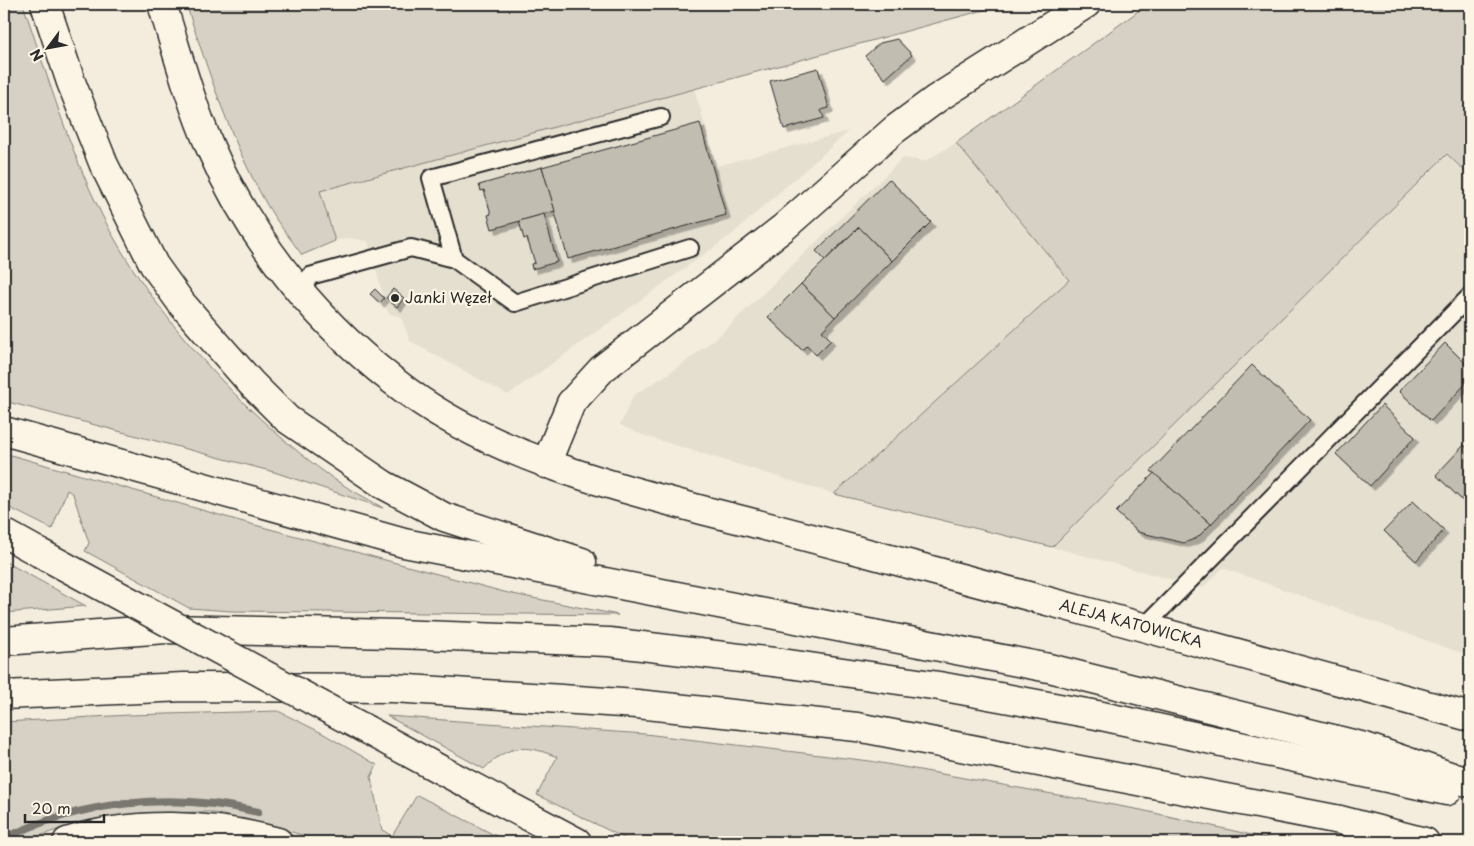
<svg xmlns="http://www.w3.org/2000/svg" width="1474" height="846" viewBox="0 0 1474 846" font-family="'Playpen Sans',sans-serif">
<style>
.built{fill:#e5dfd0}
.green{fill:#d6d1c4;stroke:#807e78}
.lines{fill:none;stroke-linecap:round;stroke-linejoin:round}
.stream{stroke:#7a7771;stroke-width:8}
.building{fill:#c2bdb1;stroke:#2b2b2b;filter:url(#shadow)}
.lane-casing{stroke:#2b2b2b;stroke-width:20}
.street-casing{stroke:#2b2b2b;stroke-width:31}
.secondary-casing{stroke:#2b2b2b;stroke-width:31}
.highway-casing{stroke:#2b2b2b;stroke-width:31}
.lane{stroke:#fcf5e5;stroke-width:16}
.street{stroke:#fcf5e5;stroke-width:28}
.secondary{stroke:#fcf5e5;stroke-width:28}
.highway{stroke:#fcf5e5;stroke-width:28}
.highway-bridge-casing{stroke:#2b2b2b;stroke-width:31;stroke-linecap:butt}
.highway-bridge{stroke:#fcf5e5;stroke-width:28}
.poi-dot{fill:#2b2b2b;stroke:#fcf5e5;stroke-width:2}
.labels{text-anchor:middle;stroke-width:4.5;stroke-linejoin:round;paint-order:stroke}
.poi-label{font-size:15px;fill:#2b2b2b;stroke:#fcf5e5;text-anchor:start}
.street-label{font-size:15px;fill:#2b2b2b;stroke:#fcf5e5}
</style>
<defs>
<filter id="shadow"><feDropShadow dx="4.5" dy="4.5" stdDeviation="0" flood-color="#0004"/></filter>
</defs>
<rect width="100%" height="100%" fill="#f4edde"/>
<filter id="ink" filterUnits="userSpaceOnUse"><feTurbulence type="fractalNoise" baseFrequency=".02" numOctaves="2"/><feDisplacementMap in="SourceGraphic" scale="10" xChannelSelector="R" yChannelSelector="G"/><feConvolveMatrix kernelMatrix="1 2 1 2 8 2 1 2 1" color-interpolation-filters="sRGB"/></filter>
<g filter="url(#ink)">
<g class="built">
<path d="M694,88L717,166L849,131L730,236L508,395L410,341L401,317L388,313L368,241L349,238L335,241L320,191Z"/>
<path d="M956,143L1069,280L834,494L642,435L620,425L633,396L683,364L722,333L903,158L925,161Z"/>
<path d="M1447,154L1470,176V656L1223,568L1203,588L1052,547Z"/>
</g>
<g class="green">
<path d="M4,4H23C47,74 68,147 101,213C149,311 246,417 334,479C350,490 367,498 383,508L274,472L4,401Z"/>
<path d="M186,4H1006L320,191L335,241L302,255C291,239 277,223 267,205C231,142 209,73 186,4Z"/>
<path d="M1148,4H1470V176L1447,154L1052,547L834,494L1069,280L956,143Z"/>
<path d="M4,453L240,521L508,593L618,615L230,611L189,608L85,551L89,543L73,494L67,490L52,529L4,505Z"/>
<path d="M4,561L86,606L4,613Z"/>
<path d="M278,711L322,733L377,765L371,777L382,830L392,836L417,795L508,842H325L272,826L209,812L143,813L83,821L22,842H4V722L129,715Z"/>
<path d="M387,716L645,734L870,761L1141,810L1283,842H632L537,795L557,757C526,744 508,744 484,769Z"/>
</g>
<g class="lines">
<path class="stream" d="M4,839C80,800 176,792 258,812"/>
</g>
<g class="building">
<path d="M897,39L912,55L885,79L865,56L880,43Z"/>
<path d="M818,68L829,108L821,110L824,118L784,129L770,81Z"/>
<path d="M700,123L726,215L568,259L542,167Z"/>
<path d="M542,167L555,211L492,229L488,215L491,214L484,190L481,191L479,185Z"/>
<path d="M889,179L931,222L892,261L859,227L825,260L816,251Z"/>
<path d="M544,214L557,262L532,269L531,264L535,263L527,238L524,239L519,221Z"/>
<path d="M859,227L892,261L835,317L801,284Z"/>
<path d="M801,284L835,317L822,331L831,340L816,355L807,345L802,350L768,317Z"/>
<path d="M375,289L384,298L380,303L370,294Z"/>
<path d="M393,289L404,298L397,307L386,298Z"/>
<path d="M1445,343L1470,368V379L1431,421L1399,391Z"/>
<path d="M1252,365L1310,420L1211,524L1151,471Z"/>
<path d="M1382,405L1415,437L1370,486L1336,454Z"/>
<path d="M1464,445L1470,451V502L1467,505L1436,475Z"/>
<path d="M1154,473L1211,524L1197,538L1184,543L1138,532L1116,512Z"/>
<path d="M1413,501L1444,530L1416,561L1384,531Z"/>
</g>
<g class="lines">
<defs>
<g id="lane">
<path d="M454,259L431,178L661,117"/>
<path d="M301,292L310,276L411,248L454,259L515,303L690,248"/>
<path d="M1145,626L1470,296"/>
</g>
<path id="street" d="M546,464L571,403L602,369L783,228L894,130L936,99L1086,4"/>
<g id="secondary">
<path id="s1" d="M162,4C177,52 190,101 210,147C252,244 323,330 408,392C493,454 601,483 702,510C758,524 815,539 871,554C1071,607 1271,661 1470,717"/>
<path d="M67,842C133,820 212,824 278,842"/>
</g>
<g id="highway">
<path d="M45,4L71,82L104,165L154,265L182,304L251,383L287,419L384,485L444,517L582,562"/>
<path d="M4,431L404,543L1049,668L1365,747L1470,783"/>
<path d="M4,533L40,553"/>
<path d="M4,641L166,629L396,634L609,642L782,663L939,686L1097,715L1447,791"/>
<path d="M4,695L184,687L393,688L637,704L857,727L1340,820L1425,842"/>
<path d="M441,770L577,842"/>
</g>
</defs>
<use href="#lane" class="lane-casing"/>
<use href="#street" class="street-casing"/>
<use href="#secondary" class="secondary-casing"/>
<use href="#highway" class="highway-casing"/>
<use href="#lane" class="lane"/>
<use href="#street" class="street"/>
<use href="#secondary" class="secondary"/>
<use href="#highway" class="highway"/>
<defs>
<path id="highway-bridge" d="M40,553L441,770"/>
</defs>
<use href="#highway-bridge" class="highway-bridge-casing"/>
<use href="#highway-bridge" class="highway-bridge"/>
</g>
</g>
<circle class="poi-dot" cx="395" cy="298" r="5"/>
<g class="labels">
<g class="poi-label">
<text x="405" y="303">Janki Węzeł</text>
</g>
<g class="street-label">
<text dy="5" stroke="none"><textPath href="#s1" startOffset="1232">ALEJA KATOWICKA</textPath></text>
</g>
</g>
<rect width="1474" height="846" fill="none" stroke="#fcf5e5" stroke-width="20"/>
<rect x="10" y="10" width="1454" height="826" fill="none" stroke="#2b2b2b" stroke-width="2" filter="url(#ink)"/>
<g transform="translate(48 48) rotate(238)" stroke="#fcf5e5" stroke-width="4" paint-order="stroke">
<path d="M0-4L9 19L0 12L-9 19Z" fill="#2b2b2b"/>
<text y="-8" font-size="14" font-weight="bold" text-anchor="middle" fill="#2b2b2b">N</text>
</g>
<path d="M25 814v8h79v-8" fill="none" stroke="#2b2b2b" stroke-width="2.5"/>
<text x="32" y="814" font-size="15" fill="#2b2b2b" stroke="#fcf5e5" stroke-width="4" paint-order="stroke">20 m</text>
</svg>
